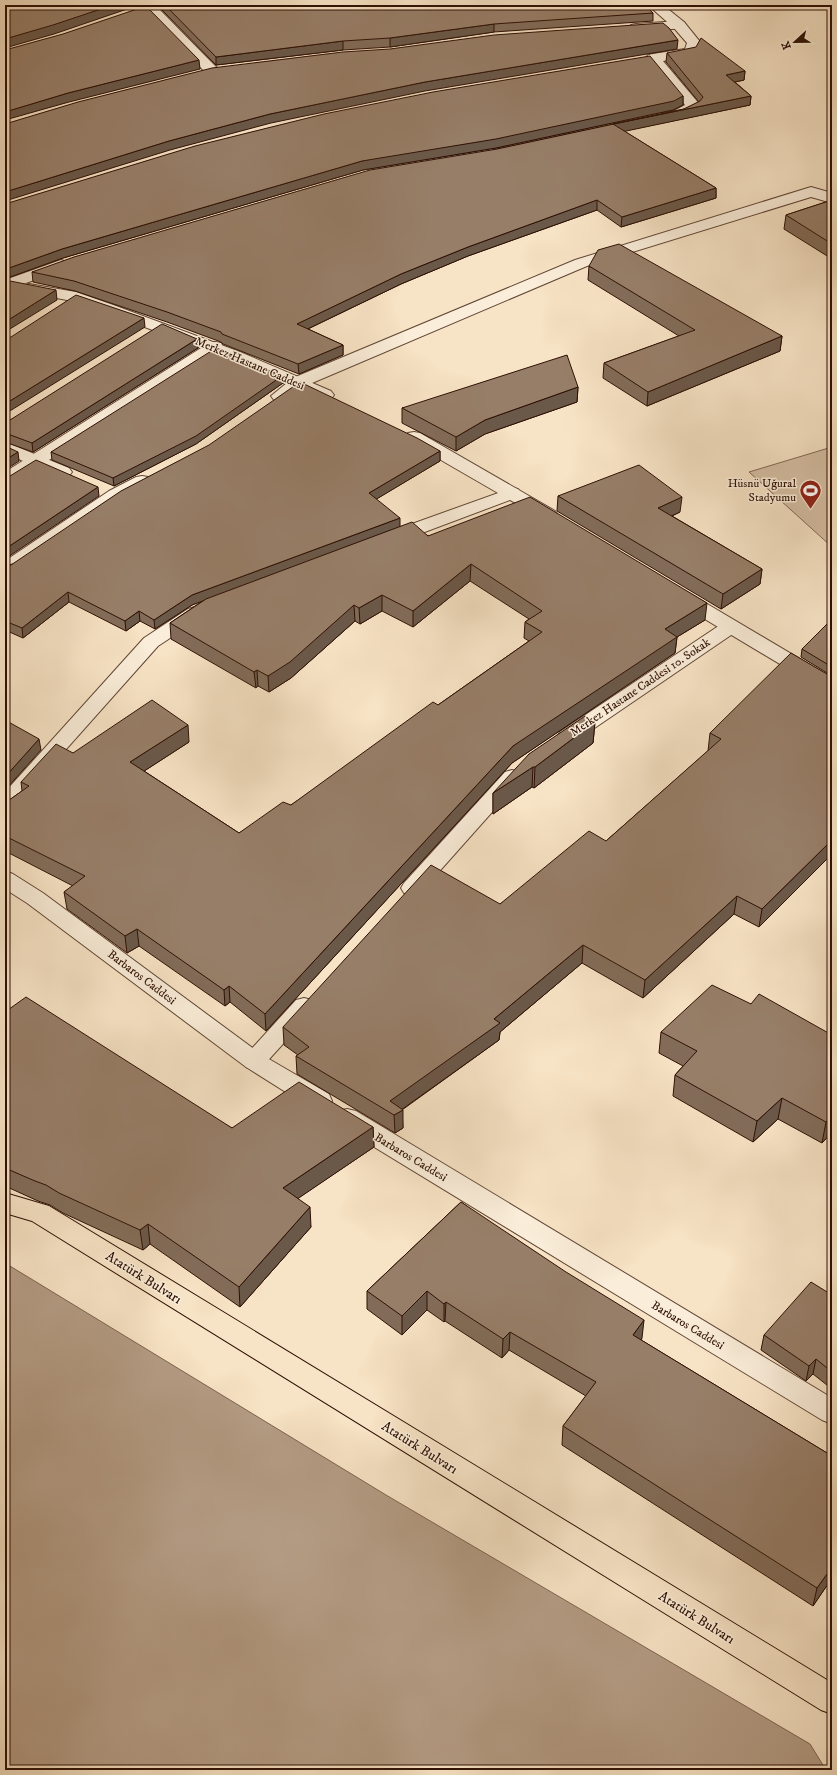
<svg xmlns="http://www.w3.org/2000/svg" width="837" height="1775" viewBox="0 0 837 1775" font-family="'IM FELL DW Pica',serif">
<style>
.green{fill:#d5bfa4;stroke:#826854}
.water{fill:#b39b83;stroke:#7e6350}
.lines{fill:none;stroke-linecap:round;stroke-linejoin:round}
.service-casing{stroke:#604534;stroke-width:2}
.minor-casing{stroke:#604534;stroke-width:2}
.tertiary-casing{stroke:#604534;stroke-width:2}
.primary-casing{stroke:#2e1004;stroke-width:2}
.service{fill:#faedd9;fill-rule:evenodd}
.minor{fill:#faedd9;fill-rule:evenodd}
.tertiary{fill:#faedd9;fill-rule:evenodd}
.primary{fill:#f7e3c5;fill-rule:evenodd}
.wall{fill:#826c59;stroke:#2e1004}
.shaded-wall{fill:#6a5849;stroke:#2e1004}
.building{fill:#977e68;stroke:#2e1004}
.labels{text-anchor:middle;stroke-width:3;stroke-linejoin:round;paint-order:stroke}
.street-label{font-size:12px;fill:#2e1004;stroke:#faedd9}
.poi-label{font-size:12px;fill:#2e1004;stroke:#faedd9;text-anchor:end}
.near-street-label{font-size:14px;fill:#2e1004;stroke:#faedd9}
</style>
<rect width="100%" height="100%" fill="#f7e3c5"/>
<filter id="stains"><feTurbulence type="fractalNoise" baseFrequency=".005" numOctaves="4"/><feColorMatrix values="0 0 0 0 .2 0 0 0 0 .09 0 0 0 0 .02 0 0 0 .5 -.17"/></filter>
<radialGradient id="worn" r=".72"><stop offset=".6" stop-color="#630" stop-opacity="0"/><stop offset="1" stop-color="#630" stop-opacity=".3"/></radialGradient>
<path class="green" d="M832,447V547L749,472Z"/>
<path class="water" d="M5,1263L386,1495L810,1744L826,1770H5Z"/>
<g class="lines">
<defs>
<g id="service">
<path d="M679,21L684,22L686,25L684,28L636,32L631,31L629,28L631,25L636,24Z"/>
<path d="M215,342L221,343L223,347L221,351L11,484L5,485V472L209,343Z"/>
</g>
<g id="minor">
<path d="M145,5H165L163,8L159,9L217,68L219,71L217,74H207L145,10L143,7Z"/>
<path d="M648,5H663L684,22L701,43L695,55L663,61L701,106C695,116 674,122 663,119L661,116L663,113L674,111L685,105L646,58L648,55L653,54L685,49L687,43L674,28Z"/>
<path d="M811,187L832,193V203L811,197L587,266L305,386C295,393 287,403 274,400L271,396L293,378L575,260Z"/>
<path d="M61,260L67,262L69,265L67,268L15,287L5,288V280Z"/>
<path d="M5,442L69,468L72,472L69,476L63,477L57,476L5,453Z"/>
<path d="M142,476L148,477L151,481L148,485L121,499L12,573L5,575V561L109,491L136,477Z"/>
<path d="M512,488L518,489L521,493L518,497L398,542L391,544L384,542L382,538L384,534Z"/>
<path d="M195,607L202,609L205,613L202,617L158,646L12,810L5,812V792L144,638L188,609Z"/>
<path d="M730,621L737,623L740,627L737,631L574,742L567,744L560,742L557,737L560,732L723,623Z"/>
<path d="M512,770L519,772L522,777L519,782L420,893L412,896L404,893L401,888L404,883L505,772Z"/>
<path d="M304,998L312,1000L316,1006L312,1012L262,1067L254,1070L246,1067L242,1061L246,1055L296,1000Z"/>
</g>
<g id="tertiary">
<path d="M5,277L23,283L76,292L116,306L240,352L331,391L334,395L331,399L325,400L319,399L229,359L105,312L67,300L8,289L5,288Z"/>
<path d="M414,432L420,433L555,511L558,515L555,519L549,520L543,519L408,441L405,437L408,433Z"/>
<path d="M680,590L687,592L832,678V693L825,691L673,600L670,596L673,592Z"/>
<path d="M5,871L13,874L43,893L262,1055L329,1094L332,1101L329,1108L320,1110L311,1108L246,1067L27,903L5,889Z"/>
<path d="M347,1109L356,1111L832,1398V1424L822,1420L338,1125L335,1118L338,1111Z"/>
</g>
<path id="primary" d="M5,1193L49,1206L832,1683V1714L821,1710L32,1221L5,1213Z"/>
</defs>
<use href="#service" class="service-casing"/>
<use href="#minor" class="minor-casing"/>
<use href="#tertiary" class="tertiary-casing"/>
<use href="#primary" class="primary-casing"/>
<use href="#service" class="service"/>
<use href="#minor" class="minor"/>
<use href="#tertiary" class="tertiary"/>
<use href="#primary" class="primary"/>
</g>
<g class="wall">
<path d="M162,5H601L603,9L653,13V21L494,32L390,47L343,50L216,65L162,10Z"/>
<path d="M667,53L745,71L744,80L735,82L751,96L750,105L624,131L716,188V198L621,227L597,210L468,256L401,284L308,329L343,345V355L299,374L223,344L221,342L167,322L75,291L33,282L32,272L497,149L684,109L699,102L666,62Z"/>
<path d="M683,96V105L673,110L496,148L363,170L63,258L10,277L5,276V204Z"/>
<path d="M832,200V259L784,229L786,215Z"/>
<path d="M589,266L782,336L780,351L647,406L603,378L604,363L679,336L588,280Z"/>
<path d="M197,339L198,348L33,452L5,442V420H10Z"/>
<path d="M282,376L283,383L196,444L114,486L52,460L51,452Z"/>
<path d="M578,387L577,402L485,434L456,451L402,423V408Z"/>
<path d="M440,451V461L376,499L400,527L705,620L677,637L675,653L512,763L266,1031L230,1002L225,1006L139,946L127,953L67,909L64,892L73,886L5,851V803L22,791L21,782L73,753L189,742L144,771L239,833L291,805L438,705L529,641L524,638L525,622L529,619L470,581L413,627L382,611L360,624L355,621L291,678L269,692L258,686L256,688L171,639L170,623L204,600L192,605L155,629L140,621L126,631L69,602L23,638L5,630V566Z"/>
<path d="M558,496L680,512L672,516L762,569L760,584L721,609L557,511Z"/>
<path d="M832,619V676L801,657L802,649Z"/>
<path d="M832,677V854L759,927L734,914L643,998L582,963L500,1032L499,1040L402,1110L403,1128L395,1133L297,1074L296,1056L298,1055L284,1045L283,1027L500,904L606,841L708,751L710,733Z"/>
<path d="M595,722L593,743L534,788L532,787L493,814V793Z"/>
<path d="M751,1004L832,1035V1132L822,1143L778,1119L753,1142L673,1096L675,1075L683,1066L659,1053L661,1032Z"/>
<path d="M5,1012L232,1128L373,1127L374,1147L298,1198L311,1227L240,1307L150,1244L143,1250L63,1213L50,1205L38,1201L5,1186Z"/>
<path d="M461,1202L642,1338L641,1340L832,1456V1578L813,1606L562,1445L563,1426L586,1396L509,1350L502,1358L445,1321L444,1322L427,1310L402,1335L367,1309V1291Z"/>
<path d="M832,1295V1389L813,1374L806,1381L761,1350L764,1335Z"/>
</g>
<g class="shaded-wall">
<path d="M113,5H139L54,34L5,48V39Z"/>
<path d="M494,24V32L390,47V38Z"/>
<path d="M678,40L677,49L425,91L271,123L170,150L5,201V192L169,141L270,114L425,82Z"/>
<path d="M343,41V50L216,65V57Z"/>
<path d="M199,60L200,69L69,102L5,120V112L68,93Z"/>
<path d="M745,71L744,80L726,84V75Z"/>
<path d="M683,96V105L673,110L496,148L363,170L63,258L10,277L9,268L62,249L362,161Z"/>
<path d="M751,96L750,105L612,134L613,124Z"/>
<path d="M716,188V198L621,227L622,217Z"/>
<path d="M597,200V210L468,256L401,284L297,334V324L401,274L468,247Z"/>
<path d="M56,290L57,300L5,332V322Z"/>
<path d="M144,318L145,327L5,414V404Z"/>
<path d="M782,336L780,351L647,406L648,392Z"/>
<path d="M197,339L198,348L33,452L32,443Z"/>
<path d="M343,345V355L299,374L298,364Z"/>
<path d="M282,376L283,383L196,444L114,486L113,478Z"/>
<path d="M578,387L577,402L485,434L456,451V437L485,420Z"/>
<path d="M440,451V461L370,503L369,493Z"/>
<path d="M18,452L19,461L5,470V460Z"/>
<path d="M98,487L99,496L5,559V549Z"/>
<path d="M682,497L680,512L656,523L658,508Z"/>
<path d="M400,518V528L192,605L155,629L154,620L192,595Z"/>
<path d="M471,564L470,581L413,627V611Z"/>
<path d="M762,569L760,584L721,609L723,594Z"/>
<path d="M68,592L69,602L23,638L22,628Z"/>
<path d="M382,595V611L360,624L359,608Z"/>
<path d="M707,603L705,620L677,637L675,653L512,763L266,1031L265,1014L513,746L665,629Z"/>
<path d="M354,605L355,621L291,678L269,692L268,676Z"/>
<path d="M139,611L140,621L126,631L125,621Z"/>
<path d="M257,670L258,686L256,688L254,672Z"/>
<path d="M595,722L593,743L534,788L535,767Z"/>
<path d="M188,725L189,742L132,779L130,762Z"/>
<path d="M39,739L41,750L6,789L5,777Z"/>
<path d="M533,767L532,787L493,814V793Z"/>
<path d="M832,840V854L759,927L762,909Z"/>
<path d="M737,896L734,914L643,998L645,980Z"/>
<path d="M137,929L139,946L127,953L125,936Z"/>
<path d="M583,945L582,963L500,1032L499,1040L394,1115L390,1101L494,1019Z"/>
<path d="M229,986L230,1002L225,1006L224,990Z"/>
<path d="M782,1098L778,1119L753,1142L757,1121Z"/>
<path d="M403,1110V1128L395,1133L394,1115Z"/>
<path d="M832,1116V1132L822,1143L826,1122Z"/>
<path d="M373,1127L374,1147L284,1208L283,1188Z"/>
<path d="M310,1207L311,1227L240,1307L239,1287Z"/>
<path d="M148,1224L150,1244L143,1250L140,1230Z"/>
<path d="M427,1291V1310L402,1335V1316Z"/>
<path d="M446,1302L445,1321L444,1322V1304Z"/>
<path d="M644,1320L642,1338L630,1354L633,1335Z"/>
<path d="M510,1332L509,1350L502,1358L503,1339Z"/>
<path d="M816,1359L813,1374L806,1381L809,1366Z"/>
<path d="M832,1567V1578L813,1606L817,1588Z"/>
</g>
<g class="building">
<path d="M5,5H113L53,25L5,39Z"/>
<path d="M165,5H601L603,9L638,5H645L653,13L494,24L390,38L343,41L216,57Z"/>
<path d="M146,6L199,60L68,93L5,112V50L63,34Z"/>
<path d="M663,23L669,28L678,40L425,82L270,114L169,141L5,192V124L78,102L212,68L343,52L390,49L494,35Z"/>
<path d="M701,38L745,71L726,75L751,96L613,124L716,188L622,217L597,200L468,247L401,274L297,324L343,345L298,364L222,334L221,332L167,312L74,281L32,272L74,257L370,170L497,149L684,109L700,101L703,97L667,53L696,47Z"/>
<path d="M650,56L683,96L674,101L496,139L362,161L62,249L9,268L5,267V204L195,146L324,114L433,92Z"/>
<path d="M832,200V244L786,215Z"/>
<path d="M619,244L782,336L648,392L604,363L695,330L589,266L598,250Z"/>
<path d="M5,280L56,290L5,322Z"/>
<path d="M76,295L144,318L5,404V338L11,337Z"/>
<path d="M162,324L197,339L32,443L5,433V420H10Z"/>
<path d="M216,348L282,376L196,436L113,478L51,452Z"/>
<path d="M567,355L578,387L485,420L456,437L402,408Z"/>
<path d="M300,382L417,438L440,451L369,493L400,518L192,595L154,620L139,611L125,621L68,592L22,628L5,621V566L11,565L121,491L209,445Z"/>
<path d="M5,446L18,452L5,460Z"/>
<path d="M36,460L98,487L5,549V476H10Z"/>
<path d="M639,465L682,497L658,508L762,569L723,594L558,496Z"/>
<path d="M530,497L707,603L665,629L677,637L513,746L265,1014L229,986L224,990L137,929L125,936L64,892L85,876L5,836V803L29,786L21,782L56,744L73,753L152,700L188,725L130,762L239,833L283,802L291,805L433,702L438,705L542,632L525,622L542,611L471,564L413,611L382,595L359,608L354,605L290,662L268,676L257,670L254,672L170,623L206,599L412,522L428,536Z"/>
<path d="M832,619V667L802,649Z"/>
<path d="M791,653L832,677V840L762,909L737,896L645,980L583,945L494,1019L500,1023L390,1101L403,1110L394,1115L296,1056L309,1047L283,1027L431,865L500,904L589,831L606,841L721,739L710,733Z"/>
<path d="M585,716L595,722L535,767H533L493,793L529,754Z"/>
<path d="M5,720L39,739L5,777Z"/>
<path d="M712,985L751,1004L759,994L832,1035V1116L826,1122L782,1098L757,1121L675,1075L697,1051L661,1032Z"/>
<path d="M26,997L232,1128L299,1082L373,1127L283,1188L310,1207L239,1287L148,1224L140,1230L59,1193L46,1185L35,1181L5,1168V1012Z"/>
<path d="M461,1202L566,1272L644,1320L633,1335L832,1456V1567L817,1588L563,1426L596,1382L510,1332L503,1339L446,1302L444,1304L427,1291L402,1316L367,1291Z"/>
<path d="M811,1282L832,1295V1372L816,1359L809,1366L764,1335Z"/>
</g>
<defs>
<symbol id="stadium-pin" viewBox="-11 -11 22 30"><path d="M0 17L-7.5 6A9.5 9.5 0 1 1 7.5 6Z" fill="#8f2418" stroke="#faedd9"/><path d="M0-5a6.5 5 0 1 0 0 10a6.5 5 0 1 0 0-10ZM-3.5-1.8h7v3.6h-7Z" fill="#fff"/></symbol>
</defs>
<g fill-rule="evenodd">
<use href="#stadium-pin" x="798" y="478" width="25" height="34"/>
</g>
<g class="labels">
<g class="street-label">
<text transform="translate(250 363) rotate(23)" y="4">Merkez Hastane Caddesi</text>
<text transform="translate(640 687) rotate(-34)" y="4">Merkez Hastane Caddesi 10. Sokak</text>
<text transform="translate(142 977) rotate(37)" y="4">Barbaros Caddesi</text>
<text transform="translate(411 1157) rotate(31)" y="4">Barbaros Caddesi</text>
<text transform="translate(688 1325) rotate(31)" y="4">Barbaros Caddesi</text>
</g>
<g class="poi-label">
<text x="796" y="487">Hüsnü Uğural<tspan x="796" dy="14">Stadyumu</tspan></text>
</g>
<g class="near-street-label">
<text transform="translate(144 1277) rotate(32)" y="5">Atatürk Bulvarı</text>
<text transform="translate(420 1447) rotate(32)" y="5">Atatürk Bulvarı</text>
<text transform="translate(697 1617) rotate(32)" y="5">Atatürk Bulvarı</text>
</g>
</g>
<rect width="837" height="1775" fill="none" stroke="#f7e3c5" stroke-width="20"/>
<rect x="6" y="6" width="825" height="1763" fill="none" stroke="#2e1004" stroke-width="2"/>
<rect x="10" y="10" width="817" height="1755" fill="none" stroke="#2e1004"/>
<g transform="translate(795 42) rotate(248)" stroke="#faedd9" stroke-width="3" paint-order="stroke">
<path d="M0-3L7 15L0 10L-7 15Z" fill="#2e1004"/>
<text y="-6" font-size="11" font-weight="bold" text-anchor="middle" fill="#2e1004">K</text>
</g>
<rect width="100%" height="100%" filter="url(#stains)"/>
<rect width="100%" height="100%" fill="url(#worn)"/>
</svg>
